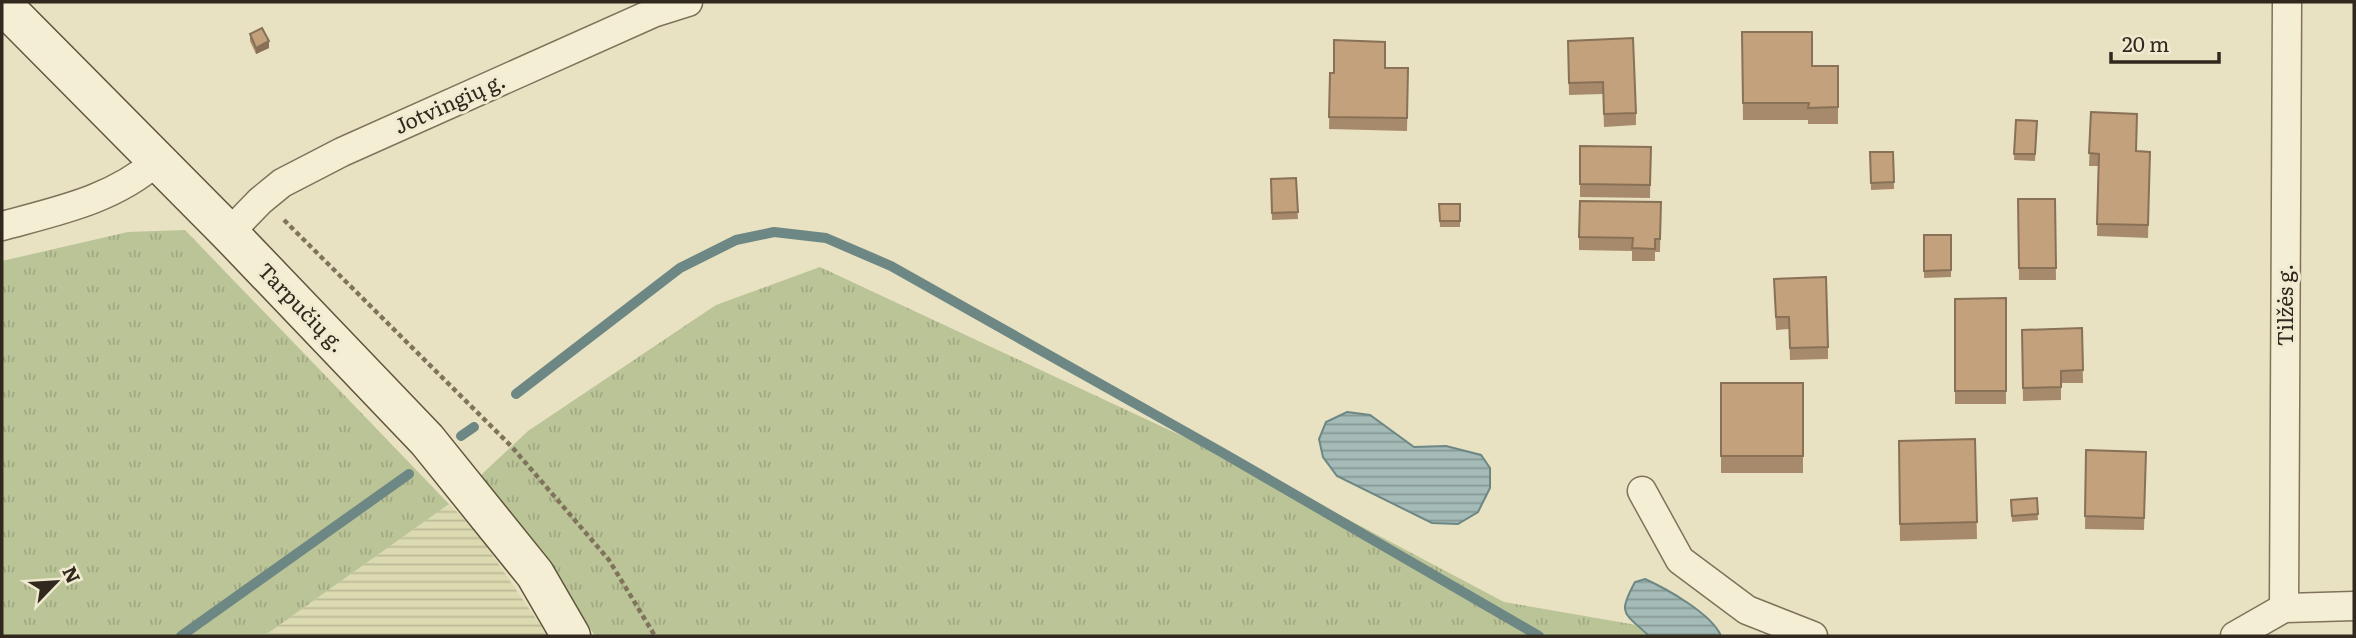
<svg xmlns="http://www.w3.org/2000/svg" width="2356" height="638" viewBox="0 0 2356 638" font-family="Literata,serif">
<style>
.farmland{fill:url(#farmland-rules)}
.grass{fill:url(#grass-tufts)}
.water{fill:url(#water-rules);stroke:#6c8784;stroke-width:2}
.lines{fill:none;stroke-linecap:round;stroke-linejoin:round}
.stream{stroke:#6c8784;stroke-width:10}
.street-casing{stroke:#7f735b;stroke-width:31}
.secondary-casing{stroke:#61543e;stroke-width:41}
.path{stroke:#7f735b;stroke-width:4.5;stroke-dasharray:5 3.5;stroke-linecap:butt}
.street{stroke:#f4eed4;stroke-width:28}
.secondary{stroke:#f4eed4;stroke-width:38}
.wall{fill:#a78a6b}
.shaded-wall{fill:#887157}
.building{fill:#c2a17c;stroke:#887157;stroke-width:2}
.labels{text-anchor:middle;stroke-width:6;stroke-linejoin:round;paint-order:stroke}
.street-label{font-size:21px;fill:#31291e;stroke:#f0ebd0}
</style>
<defs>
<pattern id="farmland-rules" width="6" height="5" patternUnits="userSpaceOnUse" patternTransform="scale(1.75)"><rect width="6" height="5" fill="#dcdab0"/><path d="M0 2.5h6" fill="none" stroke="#bdbb97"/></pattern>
<pattern id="grass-tufts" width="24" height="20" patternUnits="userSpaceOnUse" patternTransform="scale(1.75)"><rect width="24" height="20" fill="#bac497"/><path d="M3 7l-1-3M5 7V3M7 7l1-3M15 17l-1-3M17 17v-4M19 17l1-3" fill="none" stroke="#a0a882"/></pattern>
<pattern id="water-rules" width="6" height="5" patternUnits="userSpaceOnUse" patternTransform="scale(1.75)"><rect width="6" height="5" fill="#a4bbb7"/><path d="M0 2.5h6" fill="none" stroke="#869894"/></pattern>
</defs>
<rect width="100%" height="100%" fill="#e8e1c2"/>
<path class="farmland" d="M449,504L475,530L548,636H264Z"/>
<g class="grass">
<path d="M185,230L449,504L264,636H2V261L128,232Z"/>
<path d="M820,267L1255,470L1504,602L1700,636H595L548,562L481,475L528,431L716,305Z"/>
</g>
<g class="water">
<path d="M1347,412L1370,415L1414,447L1446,446L1481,455L1490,468V488L1478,512L1458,524L1432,523L1337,476L1323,457L1319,439L1326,422Z"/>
<path d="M1645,579C1667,589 1712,614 1721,636H1649C1624,612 1617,615 1635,582Z"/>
</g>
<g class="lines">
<g class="stream">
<path d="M516,394L680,268L736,240L774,232L826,238L891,266L1223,453L1539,636"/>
<path d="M461,436L474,427"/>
<path d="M181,636L409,474"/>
</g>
<defs>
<g id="street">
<path d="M2,226C57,211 113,200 157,161"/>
<path d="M229,233L260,201L282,183L342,152L653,13L688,2"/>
<path d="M1642,491L1680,560L1747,610L1813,636"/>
<path d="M2284,608L2287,2"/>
<path d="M2235,636L2284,608L2354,606"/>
</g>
<path id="secondary" d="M2,4L229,233L427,440L535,574L571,636"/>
</defs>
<use href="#street" class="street-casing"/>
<use href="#secondary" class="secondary-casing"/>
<path class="path" d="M284,220L512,447L609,560L655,636"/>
<use href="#street" class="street"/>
<use href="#secondary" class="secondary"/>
</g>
<g class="wall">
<path d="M1742,32L1812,66H1838V124H1808V120H1743Z"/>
<path d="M250,34L269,48L256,54L250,41Z"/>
<path d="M1568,41L1636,113V125L1604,127L1603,94L1569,95Z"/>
<path d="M1385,68H1408L1407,131L1329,129L1330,73Z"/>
<path d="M2091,112L2136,151L2150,152L2148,238L2097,236L2098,166H2089Z"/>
<path d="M2016,120L2037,121L2035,161L2014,160Z"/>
<path d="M1580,146L1651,147L1650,198L1580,197Z"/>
<path d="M1870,152H1893L1894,189L1871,190Z"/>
<path d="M1296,178L1298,219L1272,220L1271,179Z"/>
<path d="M2018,199H2055L2056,280H2019Z"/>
<path d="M1661,202L1660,252H1655V261H1632V251L1579,250V237Z"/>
<path d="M1439,204H1460V227H1440Z"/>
<path d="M1924,235H1951V277L1924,278Z"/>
<path d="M1774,279L1828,347V359L1790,360L1789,329L1776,330Z"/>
<path d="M2006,298V404H1955V299Z"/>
<path d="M2082,328L2083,383H2061V400L2023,401L2022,330Z"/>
<rect x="1721" y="383" width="82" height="90"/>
<path d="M1975,439L1977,539L1900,541L1899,441Z"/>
<path d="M2086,450L2146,452L2144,530L2085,529Z"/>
<path d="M2037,498L2038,520L2012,522L2011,500Z"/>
</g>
<path class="shaded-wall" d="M269,41V48L256,54V48Z"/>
<g class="building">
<path d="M262,28L269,41L256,48L250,34Z"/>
<path d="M1742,32H1812V66H1838V107L1808,108L1809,103H1743Z"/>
<path d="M1633,38L1636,113L1604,114L1603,82L1569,83L1568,41Z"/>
<path d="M1334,40L1385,42V68H1408L1407,118L1329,117L1330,73H1334Z"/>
<path d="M2091,112L2137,114L2136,151L2150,152L2148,225L2097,224L2099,154L2089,153Z"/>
<path d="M2016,120L2037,121L2035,154H2014Z"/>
<path d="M1580,146L1651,147L1650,185L1580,184Z"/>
<path d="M1870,152H1893L1894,182L1871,183Z"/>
<path d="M1296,178L1298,212L1272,213L1271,179Z"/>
<path d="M2018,199H2055L2056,268H2019Z"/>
<path d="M1580,201L1661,202L1660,239H1655V249L1632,248L1633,238L1579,237Z"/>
<path d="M1439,204H1460V221H1440Z"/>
<path d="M1924,235H1951V270L1924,271Z"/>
<path d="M1826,277L1828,347L1790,348L1789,317H1776L1774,279Z"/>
<path d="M2006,298V391H1955V299Z"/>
<path d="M2082,328L2083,370L2061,371V387L2023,388L2022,330Z"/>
<rect x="1721" y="383" width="82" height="73"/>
<path d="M1975,439L1977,522L1900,524L1899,441Z"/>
<path d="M2086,450L2146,452L2144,518L2085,516Z"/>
<path d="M2037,498L2038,514L2012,516L2011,500Z"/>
</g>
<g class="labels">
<g class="street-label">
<text transform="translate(450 104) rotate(-24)" y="7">Jotvingių g.</text>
<text transform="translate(2286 305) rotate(-90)" y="7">Tilžės g.</text>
<text transform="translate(301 308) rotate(46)" y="7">Tarpučių g.</text>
</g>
</g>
<rect width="2356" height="638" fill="none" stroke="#31291e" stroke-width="7"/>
<g transform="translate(56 582) rotate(65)" stroke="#f0ebd0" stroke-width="5" paint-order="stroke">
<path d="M0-5L12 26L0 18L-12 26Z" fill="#31291e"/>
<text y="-10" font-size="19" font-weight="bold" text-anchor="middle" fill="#31291e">N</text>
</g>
<path d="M2111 52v10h108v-10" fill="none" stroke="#31291e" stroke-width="3.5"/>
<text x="2122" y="52" font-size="21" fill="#31291e" stroke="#f0ebd0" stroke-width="5" paint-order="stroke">20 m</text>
</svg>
